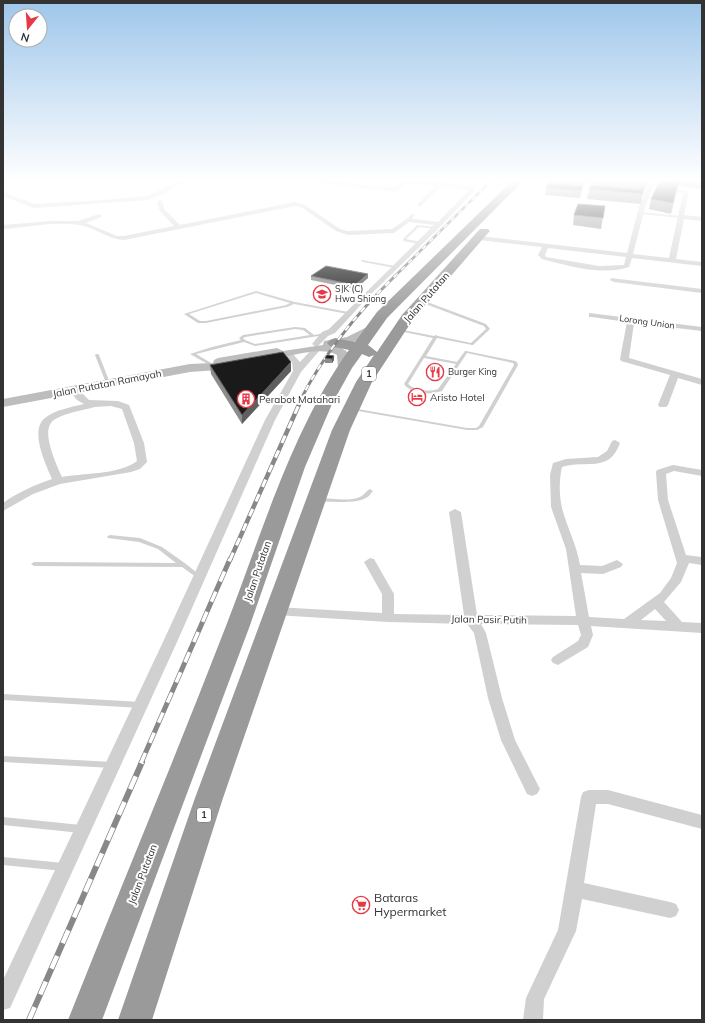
<svg xmlns="http://www.w3.org/2000/svg" width="705" height="1023" viewBox="0 0 705 1023" font-family="Mulish,sans-serif">
<style>
.lines{fill:none;stroke-linecap:round;stroke-linejoin:round}
.lane{fill:#d0d0d0;fill-rule:evenodd}
.street{fill:#d0d0d0;fill-rule:evenodd}
.secondary{fill:#bdbdbd;fill-rule:evenodd}
.highway{fill:#9a9a9a;fill-rule:evenodd}
.rail-far4-casing{stroke:#888;stroke-width:2.5}
.rail-far3-casing{stroke:#888;stroke-width:3}
.rail-far2-casing{stroke:#888;stroke-width:4.5}
.rail-far1-casing{stroke:#888;stroke-width:5}
.rail-casing{stroke:#888;stroke-width:6}
.rail-far4{stroke:#fff;stroke-width:1.5;stroke-dasharray:5;stroke-linecap:butt}
.rail-far3{stroke:#fff;stroke-width:2;stroke-dasharray:6;stroke-linecap:butt}
.rail-far2{stroke:#fff;stroke-width:3;stroke-dasharray:8;stroke-linecap:butt}
.rail-far1{stroke:#fff;stroke-width:3.5;stroke-dasharray:11;stroke-linecap:butt}
.rail{stroke:#fff;stroke-width:4.5;stroke-dasharray:14;stroke-linecap:butt}
.wall{fill:#8c8c8c}
.shaded-wall{fill:#5f5f5f}
.building{fill:#1a1a1a;stroke:#5f5f5f}
.labels{text-anchor:middle;stroke-width:4;stroke-linejoin:round;paint-order:stroke}
.far-poi-label{font-size:9px;fill:#333;stroke:#fff;text-anchor:start}
.far-street-label{font-size:9px;fill:#333;stroke:#fff}
.shield{fill:#fff;stroke:#707070;stroke-width:1}
.shield-label{font-size:9px;font-weight:bold;fill:#333}
.street-label{font-size:10px;fill:#333;stroke:#fff}
.poi-label{font-size:10px;fill:#333;stroke:#fff;text-anchor:start}
.near-poi-label{font-size:12px;fill:#333;stroke:#fff;text-anchor:start}
</style>
<rect width="100%" height="100%" fill="#fff"/>
<g class="lines">
<g class="lane">
<path d="M444,179H452L470,182L469,183Z"/>
<path d="M641,212L681,216L683,217L681,218L640,214L639,213Z"/>
<path d="M412,214L415,215L409,221H407V219Z"/>
<path d="M417,225L436,227L438,228L436,229L419,227L406,239L421,242V244L403,241V239Z"/>
<path d="M362,260L395,266L397,267L395,268L363,262L361,261Z"/>
<path d="M256,291L295,302L348,312L350,313L348,314L294,304L287,307L206,323H198L184,314ZM256,293L290,303L286,305L206,321H200L189,314Z"/>
<path d="M420,300H422L486,324L490,329L473,345H472L437,338L426,356L457,362L465,351H466L515,361L517,362L518,365L483,427L477,430H467L352,410L350,409L352,408L467,428H476L479,426L514,365L513,363L467,353L442,391C430,395 412,395 404,384L433,338L399,331H398V329L434,336L436,335L438,336L471,343L486,329L484,326L420,302ZM424,358L456,364L438,389C428,392 416,391 408,384Z"/>
<path d="M295,327L305,328L314,335L325,333L327,334L325,335L255,346L244,342L196,354L213,364V365L211,366L190,354L212,347L241,340L239,338L243,335ZM295,329L303,330L310,335L255,344L245,340L243,338L245,337Z"/>
<path d="M96,354H98L99,355L110,383V384H108L106,383L95,355Z"/>
<path d="M370,489L373,491C372,492 369,496 369,496C358,505 333,501 320,502L317,500L320,498C332,498 348,502 360,497C364,495 366,491 370,489Z"/>
<path d="M110,535L140,538L162,547L186,564L201,576L200,577H196L182,567L34,566L31,564L34,562L176,563L158,549L139,542L108,538L107,537L108,536Z"/>
<path d="M3,694L141,702L143,703L145,705L143,707L141,708L3,700Z"/>
<path d="M3,756L112,762L115,763L116,765L115,767L112,768L3,762Z"/>
<path d="M3,817L81,825L84,826L85,829L84,832L81,833L3,825Z"/>
<path d="M3,857L63,863L66,864L67,867L66,870L63,871L3,865Z"/>
</g>
<g class="street">
<path d="M183,179H190L165,193L148,200L34,208L3,196V192L35,204L104,200L147,196Z"/>
<path d="M288,179H307L395,188L401,182L385,179C400,179 467,183 476,189L442,225L369,296L335,333L328,336L318,346L321,348L320,350L301,372L275,420L177,642L10,1008L3,1010V980L163,642L265,420L293,371L292,362L284,354L285,352H291L300,362L315,346L312,344L322,332L329,329L434,225L409,222L394,233L348,235L336,231L301,207L295,206L124,240C107,239 96,228 80,225C56,221 28,227 3,229V225L50,221H78L99,214L102,216L101,217L86,223L117,236H124L174,226L159,210L157,202L160,200L163,202L164,209L180,225L295,202L305,205L340,229L348,231L392,229L408,218L438,222L469,190L440,187L420,207L418,206V204L435,186L407,183L396,192Z"/>
<path d="M644,179H650L648,183L689,192L684,215L702,217V221L684,219L676,259L702,262V266L632,258L629,267C602,276 569,266 542,259L538,255L542,247L479,240L476,238L479,236L627,253L639,207L648,186L642,184ZM653,187L683,193L669,258L633,254L645,207ZM548,248L626,257L624,265L599,266L546,257L545,255Z"/>
<path d="M611,278L702,289V293L614,282L610,280Z"/>
<path d="M589,313L702,327V331L634,323L629,358L702,379V385L678,378L668,405L666,407H660L658,405L670,375L621,361L620,359L627,322L592,317H589Z"/>
<path d="M74,387L77,388L89,400L118,401L129,405L144,443L147,462L140,469L131,472L60,484L33,494L3,511V503C18,492 35,485 52,479C46,465 29,430 45,418C55,410 71,407 84,404L77,400L69,390ZM95,407L111,406L122,409L134,443L137,461C119,475 83,473 62,477C57,466 42,434 51,423C57,414 85,410 95,407Z"/>
<path d="M615,440L620,443C609,474 586,459 562,467C559,479 559,496 562,508C567,528 577,545 580,565L602,566L617,560L623,564L621,567L603,574L581,573L589,617L624,619L660,593L671,578L677,563L658,500L656,472L657,470L673,465L702,470V476L674,471L666,474L668,500L686,555L702,557V565L689,563L681,582L664,602L682,622L702,623V633L591,626L593,635L588,647L558,665L553,663L551,660L553,657L578,641L581,635L578,625L481,624L486,633L502,698L515,740L540,789L537,794L532,796L527,794L501,740L488,698L474,633L467,624L388,622L276,615L272,614L270,611L272,608L276,607L382,613V594L364,562L370,558L374,559L394,594V614L464,615L449,512L455,509L461,512L477,615L576,616L566,549L551,507L550,475L553,463L566,459L598,457L607,451L612,441ZM655,609L666,621L641,620Z"/>
<path d="M589,790H608L702,815V829L608,804H596L584,883L670,902L676,904L679,910L676,916L670,918L582,899L576,931L544,999L543,1020H523L526,998L558,930L581,797L583,792Z"/>
</g>
<path class="secondary" d="M373,324L378,327L377,329L354,342L334,346L340,347L349,353L350,368L344,372L338,368L337,355C320,345 285,358 266,361L262,360L261,358L235,362L237,365L231,369L190,372L3,407V399L190,364L213,363L214,360L218,358L277,348L283,351L323,345L324,341L347,337Z"/>
<path class="highway" d="M514,179H525L387,318L368,345L377,352L402,315L480,229H488L490,231L488,233L412,321L372,382L350,430L223,798L152,1020H118L195,798L332,430L356,382L374,355L369,357L362,354L352,368L332,404L305,467L249,628L102,1020H68C120,889 175,758 226,626C261,536 292,429 349,350L330,346L327,343L330,340L335,338L355,342L377,312Z"/>
<defs>
<path id="rail-far4" d="M394,277L493,179"/>
<path id="rail-far3" d="M300,401C324,353 357,313 395,276"/>
<path id="rail-far2" d="M230,560L301,400"/>
<path id="rail-far1" d="M141,763L230,559"/>
<path id="rail" d="M29,1020L142,762"/>
</defs>
<use href="#rail-far4" class="rail-far4-casing"/>
<use href="#rail-far3" class="rail-far3-casing"/>
<use href="#rail-far2" class="rail-far2-casing"/>
<use href="#rail-far1" class="rail-far1-casing"/>
<use href="#rail" class="rail-casing"/>
<use href="#rail-far4" class="rail-far4"/>
<use href="#rail-far3" class="rail-far3"/>
<use href="#rail-far2" class="rail-far2"/>
<use href="#rail-far1" class="rail-far1"/>
<use href="#rail" class="rail"/>
</g>
<g class="wall">
<path d="M550,179H587L584,186H583L580,198L545,195L546,188L550,183Z"/>
<path d="M594,179H647L645,188L644,191L643,192L641,204L587,199L589,189L593,185Z"/>
<path d="M664,179H702V189L678,186L671,214L649,209L651,199Z"/>
<path d="M605,206L601,229L573,225L574,215Z"/>
<path d="M311,276L368,278L355,289L311,280Z"/>
<path d="M327,355L334,360L332,363H325V358Z"/>
<path d="M210,365L291,371L242,424L211,374Z"/>
</g>
<g class="shaded-wall">
<path d="M586,179H587V181L584,186Z"/>
<path d="M647,179L644,191L639,192L641,183Z"/>
<path d="M368,274V278L355,289V285Z"/>
<path d="M334,356V360L332,363V359Z"/>
<path d="M291,362V371L242,424V415Z"/>
</g>
<g class="building">
<path d="M575,179H586L585,180Z"/>
<path d="M615,179H647L646,182L641,183Z"/>
<path d="M661,179L679,180L673,203L651,199Z"/>
<path d="M548,183L583,186L581,191L546,188Z"/>
<path d="M591,185L643,190V194L589,189Z"/>
<path d="M578,204L605,206L603,218L574,215Z"/>
<path d="M326,266L368,274L355,285L311,276Z"/>
<path d="M283,352L291,362L242,415L210,365Z"/>
<path d="M327,355L334,356L332,359L325,358Z"/>
</g>
<linearGradient id="sky" x2="0" y2="1"><stop stop-color="#9ec6ea"/><stop offset="0.56" stop-color="#fff"/><stop offset="1" stop-color="#fff" stop-opacity="0"/></linearGradient>
<rect width="705" height="322" fill="url(#sky)"/>
<defs>
<symbol id="school-ring" viewBox="-11 -11 22 22"><circle r="9.5" fill="#fff" stroke="#e63946" stroke-width="1.5"/><path d="M0-5L7-2L0 1L-7-2ZM-4 1L0 2.5L4 1V4Q0 6-4 4Z" fill="#e63946"/></symbol>
<symbol id="restaurant-ring" viewBox="-11 -11 22 22"><circle r="9.5" fill="#fff" stroke="#e63946" stroke-width="1.5"/><path d="M-5-6h1v4h1v-4h1v4h1v-4h1v5L-1.5 .5V6h-2V.5L-5-1ZM5-6V6H3V1.5H1.5Q1.5-4 5-6Z" fill="#e63946"/></symbol>
<symbol id="hotel-ring" viewBox="-11 -11 22 22"><circle r="9.5" fill="#fff" stroke="#e63946" stroke-width="1.5"/><path d="M-6-4.5h1.5V1H6V5H4.5V3h-9V5H-6ZM-4 0a1.8 1.8 0 1 1 3.6 0ZM.5 0V-2.5h3Q6-2.5 6 0Z" fill="#e63946"/></symbol>
<symbol id="building-ring" viewBox="-11 -11 22 22"><circle r="9.5" fill="#fff" stroke="#e63946" stroke-width="1.5"/><path d="M-4-6H4V6H1V3H-1V6H-4ZM-2.5-4.3h1.7v1.8h-1.7ZM.8-4.3h1.7v1.8H.8ZM-2.5-1h1.7V.8h-1.7ZM.8-1h1.7V.8H.8Z" fill="#e63946"/></symbol>
<symbol id="supermarket-ring" viewBox="-11 -11 22 22"><circle r="9.5" fill="#fff" stroke="#e63946" stroke-width="1.5"/><path d="M-6-5.5h2.5l.6 2H6L4.5 2H-2.5L-4.4-4H-6ZM-1.5 3.2a1.3 1.3 0 1 0 .1 0ZM3 3.2a1.3 1.3 0 1 0 .1 0Z" fill="#e63946"/></symbol>
</defs>
<g fill-rule="evenodd">
<use href="#school-ring" x="312" y="284" width="20" height="20"/>
<use href="#restaurant-ring" x="425" y="362" width="20" height="20"/>
<use href="#hotel-ring" x="407" y="387" width="20" height="20"/>
<use href="#building-ring" x="236" y="389" width="20" height="20"/>
<use href="#supermarket-ring" x="351" y="895" width="20" height="20"/>
</g>
<g class="labels">
<g class="far-poi-label">
<text x="335" y="292">SJK (C)<tspan x="335" dy="10">Hwa Shiong</tspan></text>
<text x="448" y="375">Burger King</text>
</g>
<g class="far-street-label">
<text transform="translate(647 322) rotate(8)" y="3">Lorong Union</text>
</g>
<g class="shield">
<rect x="362" y="367" width="14" height="14" rx="3"/>
<rect x="197" y="808" width="14" height="14" rx="3"/>
</g>
<g class="shield-label">
<text x="369" y="377">1</text>
<text x="204" y="818">1</text>
</g>
<g class="street-label">
<text transform="translate(426 297) rotate(-49)" y="4">Jalan Putatan</text>
<text transform="translate(107 383) rotate(-11)" y="4">Jalan Putatan Ramayah</text>
<text transform="translate(257 571) rotate(-71)" y="4">Jalan Putatan</text>
<text transform="translate(489 619) rotate(1)" y="4">Jalan Pasir Putih</text>
<text transform="translate(142 874) rotate(-69)" y="4">Jalan Putatan</text>
</g>
<g class="poi-label">
<text x="430" y="401">Aristo Hotel</text>
<text x="259" y="403">Perabot Matahari</text>
</g>
<g class="near-poi-label">
<text x="374" y="902">Bataras<tspan x="374" dy="14">Hypermarket</tspan></text>
</g>
</g>
<rect width="705" height="1023" fill="none" stroke="#333333" stroke-width="8"/>
<g transform="translate(28 28) rotate(197)"><circle r="19" fill="#ffffff" stroke="#adadad"/>
<path d="M0-3L7 15L0 10L-7 15Z" fill="#e63946"/>
<text y="-6" font-size="11" font-weight="bold" text-anchor="middle" fill="#333333">N</text>
</g>
</svg>
